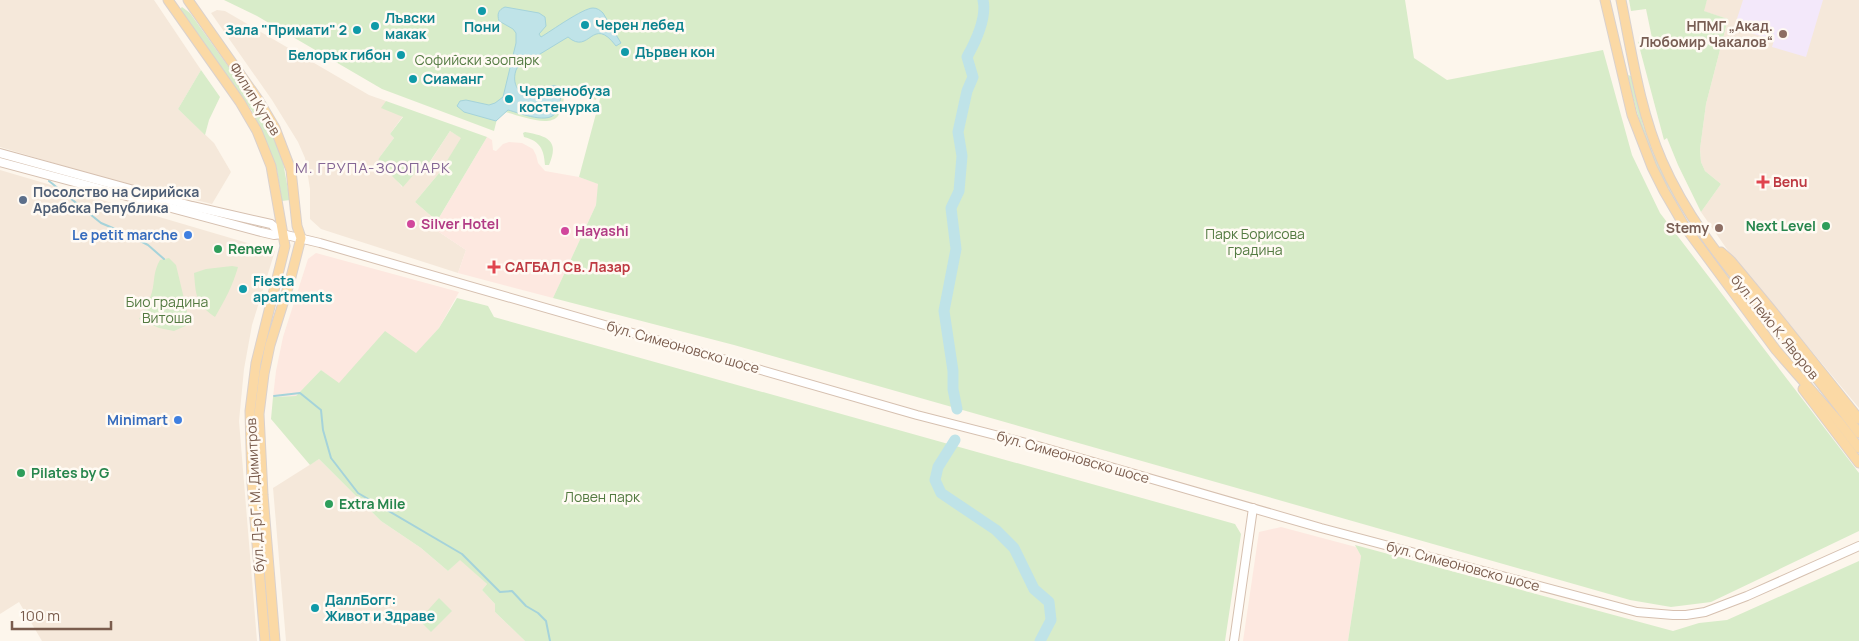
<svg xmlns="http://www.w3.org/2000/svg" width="1859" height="641" viewBox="0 0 1859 641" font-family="Manrope,sans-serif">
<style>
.residential{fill:#f5e8da}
.commercial{fill:#fde8e0}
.education{fill:#f3e8fa}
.green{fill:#d8ecc9}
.water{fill:#bfe3e8;stroke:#a5d3da}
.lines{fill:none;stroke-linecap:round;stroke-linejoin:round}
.stream{stroke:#a5d3da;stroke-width:2}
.river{stroke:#bfe3e8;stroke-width:11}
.secondary-casing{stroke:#d6c0b0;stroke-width:10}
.primary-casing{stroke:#dad1cd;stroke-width:11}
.secondary{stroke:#fff;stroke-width:8}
.primary{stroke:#fbd9a5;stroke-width:9}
.culture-dot{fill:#0f9aa8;stroke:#fffaf3;stroke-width:2}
.education-dot{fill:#8d6e63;stroke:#fffaf3;stroke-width:2}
.health-dot{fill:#e0444e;stroke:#fffaf3;stroke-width:2}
.service-dot{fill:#5c6f8a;stroke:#fffaf3;stroke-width:2}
.hotel-dot{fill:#d1479c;stroke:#fffaf3;stroke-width:2}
.leisure-dot{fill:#2e9e5b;stroke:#fffaf3;stroke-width:2}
.shop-dot{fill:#3f7fe0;stroke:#fffaf3;stroke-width:2}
.labels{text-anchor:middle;stroke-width:5;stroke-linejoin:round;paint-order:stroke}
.culture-label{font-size:14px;font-weight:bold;fill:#0d838f;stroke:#fffaf3;text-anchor:start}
.education-label{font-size:14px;font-weight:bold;fill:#785e54;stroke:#fffaf3;text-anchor:end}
.park-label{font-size:14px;fill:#537a41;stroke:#fffaf3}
.street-label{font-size:14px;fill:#7a5c4d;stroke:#fffaf3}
.health-label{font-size:14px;font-weight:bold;fill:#be3a42;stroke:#fffaf3;text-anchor:start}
.service-label{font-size:14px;font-weight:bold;fill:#4e5e75;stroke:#fffaf3;text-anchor:start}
.hotel-label{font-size:14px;font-weight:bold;fill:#b23c85;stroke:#fffaf3;text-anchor:start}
.leisure-label{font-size:14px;font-weight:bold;fill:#27864d;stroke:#fffaf3;text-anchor:start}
.shop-label{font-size:14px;font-weight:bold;fill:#366cbe;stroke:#fffaf3;text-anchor:end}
.neighbourhood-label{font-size:15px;letter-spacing:1px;fill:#846695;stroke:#fffaf3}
</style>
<rect width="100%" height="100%" fill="#fdf6ec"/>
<g class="residential">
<path d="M0,0H154L201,70L178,109L214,143L231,172L212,204L104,178L0,147Z"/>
<path d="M1707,0H1859V408L1729,252L1701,212L1721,184L1705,171L1701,162L1700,149L1706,104L1728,19L1703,11Z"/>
<path d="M217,10L225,11L369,95L386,101L382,108L403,116L390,134L394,138L379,158L402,187L426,160L430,162L450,131L462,138L440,172L415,202L437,221L433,228L466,250L458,273L321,229L310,219V189L305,158L298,142L272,100L211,13Z"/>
<path d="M0,170L275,251L252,325L244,369L239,421L257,641H42L19,602L0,614Z"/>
<path d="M319,459L381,521L421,548L448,571L460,559L487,584L482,590L495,604V612L525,641H286L273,488Z"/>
</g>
<g class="commercial">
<path d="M487,137L492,140L493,150L496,151L503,144L509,142L522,143L533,149L536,155L538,163L545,171L579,177L599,184L596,205L553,298L458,273L466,250L433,228Z"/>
<path d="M316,253L459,292L439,328L416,354L339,384L321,370L296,396L273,397L276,371L283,337L308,259Z"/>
<path d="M1281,527L1356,547L1361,556L1348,641H1243L1259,532Z"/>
</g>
<path class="education" d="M1743,0H1823L1806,57L1772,47L1774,40L1734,28Z"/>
<g class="green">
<path d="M224,0H1405L1414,58L1447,80L1603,50L1632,155L1660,213L1859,473V531L1711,602L1671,607L1630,600L734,345L553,298L596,205L598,184L579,177L601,95H597L596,100C584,98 579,92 565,90C564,98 563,109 558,116C549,128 518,115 505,112L497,119L494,131L382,89L257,16Z"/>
<path d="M1629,0H1707L1704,11L1728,19L1706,104L1700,149L1701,162L1705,171L1721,184L1701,212L1678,165L1667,138L1664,140L1638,42L1652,38L1646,9L1631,11Z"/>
<path d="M182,7L190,13L265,118L277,142L282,157L290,200L282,201L277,170L262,131L252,111L183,14L180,9Z"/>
<path d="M201,70L220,97L209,120L205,135L178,109Z"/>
<path d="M1628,75L1631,76L1643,125L1653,153L1673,195L1687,219L1709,251L1815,382L1859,442C1827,399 1794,357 1760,316C1709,253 1659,191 1637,112C1634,100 1630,87 1628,75Z"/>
<path d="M386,101L487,137L437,221L415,202L440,172L461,138L450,131L429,163L426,160L403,187L378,162L379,158L394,138L390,134L403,117L381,108Z"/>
<path d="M525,132C547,136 560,140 549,165H545C544,149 540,141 524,137L523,133Z"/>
<path d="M169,258L176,265L190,324L174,331L159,328L139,319C145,310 149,302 152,292C155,280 153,272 160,260Z"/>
<path d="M232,266L238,267C233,285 225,300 215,317C195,303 196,295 194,273L206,269Z"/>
<path d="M457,298L488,306L494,317L1235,524L1241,534L1225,641H525L495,612V604L482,590L487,584L460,560L448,571L421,548L381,521L319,459L310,465L271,419L273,397L296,396L321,370L339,383L385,331L416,353L439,328Z"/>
<path d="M1355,545L1673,631L1699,623L1727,620L1859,561V641H1348L1361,556Z"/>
<path d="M439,598L452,611L431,632L419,620Z"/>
</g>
<path class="water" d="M505,7L539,13L545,17L546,26L539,34L541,37C551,31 583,8 593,8C597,8 600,10 603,13L621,43L616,46C592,14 590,56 568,37L517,68C510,82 519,101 537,93C542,91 545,86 551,86C555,85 559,87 563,87C561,95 560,104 557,111C550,126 520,113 508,110L496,121L464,112L457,106L460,101L466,100L489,105L495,103L503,97L516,43V33L513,29L499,21C497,14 498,10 505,7Z"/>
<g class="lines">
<g class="stream">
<path d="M49,181L101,223L127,234L148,245L164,259"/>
<path d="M274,396L300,393L321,410L323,430L331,458L358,493L462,554L500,592L512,591L526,606L538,613L546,621L550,641"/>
</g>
<g class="river">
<path d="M957,409L953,389V371L944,311L956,249L951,208L959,191L962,156L958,132L967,91L973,77L967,57C976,41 987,18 983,0"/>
<path d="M955,440L938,467L935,480L941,493L996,530L1014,548L1034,589L1049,602L1051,620L1040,641"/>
</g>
<defs>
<g id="secondary">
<path d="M0,153L192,206L271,224L282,234"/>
<path d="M0,162L261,232L274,235L282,234L320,243L917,415L1038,446L1321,528L1637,612L1673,615H1686L1705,612L1747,596L1859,546"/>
<path d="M1234,641L1253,508"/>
</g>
<g id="primary">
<path d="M168,0L240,102L257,131L271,166L285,246L256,363L250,411L252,483L265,641"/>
<path d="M188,0L259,101L275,128L291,170L297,226L301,238L290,281L270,345L264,374L259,414L263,495L275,641"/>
<path d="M1605,0L1632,115L1652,167L1664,191L1685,227L1776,350L1839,422L1859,448"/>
<path d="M1621,0C1632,54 1640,111 1662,161C1685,214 1720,258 1756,302C1791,346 1826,389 1859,433"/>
<path d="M1721,252L1731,261L1770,308L1859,419"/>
<path d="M1803,389L1859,463"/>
</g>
</defs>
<use href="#secondary" class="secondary-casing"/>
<use href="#primary" class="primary-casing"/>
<use href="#secondary" class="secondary"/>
<use href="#primary" class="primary"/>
</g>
<g class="culture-dot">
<circle cx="482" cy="11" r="5"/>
<circle cx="585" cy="25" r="5"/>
<circle cx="375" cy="26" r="5"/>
<circle cx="357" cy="30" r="5"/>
<circle cx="625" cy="52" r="5"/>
<circle cx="401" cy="55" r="5"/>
<circle cx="413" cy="79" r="5"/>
<circle cx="509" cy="99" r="5"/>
<circle cx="243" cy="289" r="5"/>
<circle cx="315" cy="608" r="5"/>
</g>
<g class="education-dot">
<circle cx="1783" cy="34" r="5"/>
<circle cx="1719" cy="228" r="5"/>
</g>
<g class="health-dot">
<path d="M1760.5 174.5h5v5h5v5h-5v5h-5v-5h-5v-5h5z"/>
<path d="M491.5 259.5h5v5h5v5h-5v5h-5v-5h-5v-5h5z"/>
</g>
<circle class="service-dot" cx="23" cy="200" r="5"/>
<g class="hotel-dot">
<circle cx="411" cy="224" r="5"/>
<circle cx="565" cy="231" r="5"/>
</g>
<g class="leisure-dot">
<circle cx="1826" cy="226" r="5"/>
<circle cx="218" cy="249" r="5"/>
<circle cx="21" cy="473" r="5"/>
<circle cx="329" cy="504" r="5"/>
</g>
<g class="shop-dot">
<circle cx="188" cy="235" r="5"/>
<circle cx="178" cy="420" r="5"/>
</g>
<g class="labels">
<g class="culture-label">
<text x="385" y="23">Лъвски<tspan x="385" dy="16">макак</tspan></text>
<text x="595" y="30">Черен лебед</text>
<text x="482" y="32" text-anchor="middle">Пони</text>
<text x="347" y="35" text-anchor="end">Зала "Примати" 2</text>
<text x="635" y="57">Дървен кон</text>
<text x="391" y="60" text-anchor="end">Белорък гибон</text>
<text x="423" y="84">Сиаманг</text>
<text x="519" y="96">Червенобуза<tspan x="519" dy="16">костенурка</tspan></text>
<text x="253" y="286">Fiesta<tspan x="253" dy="16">apartments</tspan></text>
<text x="325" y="605">ДаллБогг:<tspan x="325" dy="16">Живот и Здраве</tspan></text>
</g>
<g class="education-label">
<text x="1773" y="31">НПМГ „Акад.<tspan x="1773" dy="16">Любомир Чакалов“</tspan></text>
<text x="1709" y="233">Stemy</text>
</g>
<g class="park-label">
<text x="477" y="65">Софийски зоопарк</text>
<text x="1255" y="239">Парк Борисова<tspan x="1255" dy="16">градина</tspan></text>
<text x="167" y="307">Био градина<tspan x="167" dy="16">Витоша</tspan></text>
<text x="602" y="502">Ловен парк</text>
</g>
<g class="street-label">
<text transform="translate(255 99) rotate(58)" y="5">Филип Кутев</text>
<text transform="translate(1775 327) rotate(51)" y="5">бул. Пейо К. Яворов</text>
<text transform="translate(683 347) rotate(16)" y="5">бул. Симеоновско шосе</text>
<text transform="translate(1073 457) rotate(16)" y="5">бул. Симеоновско шосе</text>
<text transform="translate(255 495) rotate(-93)" y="5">бул. Д-р Г. М. Димитров</text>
<text transform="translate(1463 566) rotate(15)" y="5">бул. Симеоновско шосе</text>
</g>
<g class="health-label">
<text x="1773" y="187">Benu</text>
<text x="505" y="272">САГБАЛ Св. Лазар</text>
</g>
<g class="service-label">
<text x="33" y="197">Посолство на Сирийска<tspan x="33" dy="16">Арабска Република</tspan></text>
</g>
<g class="hotel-label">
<text x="421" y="229">Silver Hotel</text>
<text x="575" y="236">Hayashi</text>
</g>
<g class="leisure-label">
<text x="1816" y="231" text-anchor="end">Next Level</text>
<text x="228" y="254">Renew</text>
<text x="31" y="478">Pilates by G</text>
<text x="339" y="509">Extra Mile</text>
</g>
<g class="shop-label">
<text x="178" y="240">Le petit marche</text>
<text x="168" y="425">Minimart</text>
</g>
<g class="neighbourhood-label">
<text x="373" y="173">М. ГРУПА-ЗООПАРК</text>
</g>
</g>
<path d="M12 621v8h99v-8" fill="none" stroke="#7a5c4d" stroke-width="2.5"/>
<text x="20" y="621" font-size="15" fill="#7a5c4d" stroke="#fffaf3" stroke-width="4" paint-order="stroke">100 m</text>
</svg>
